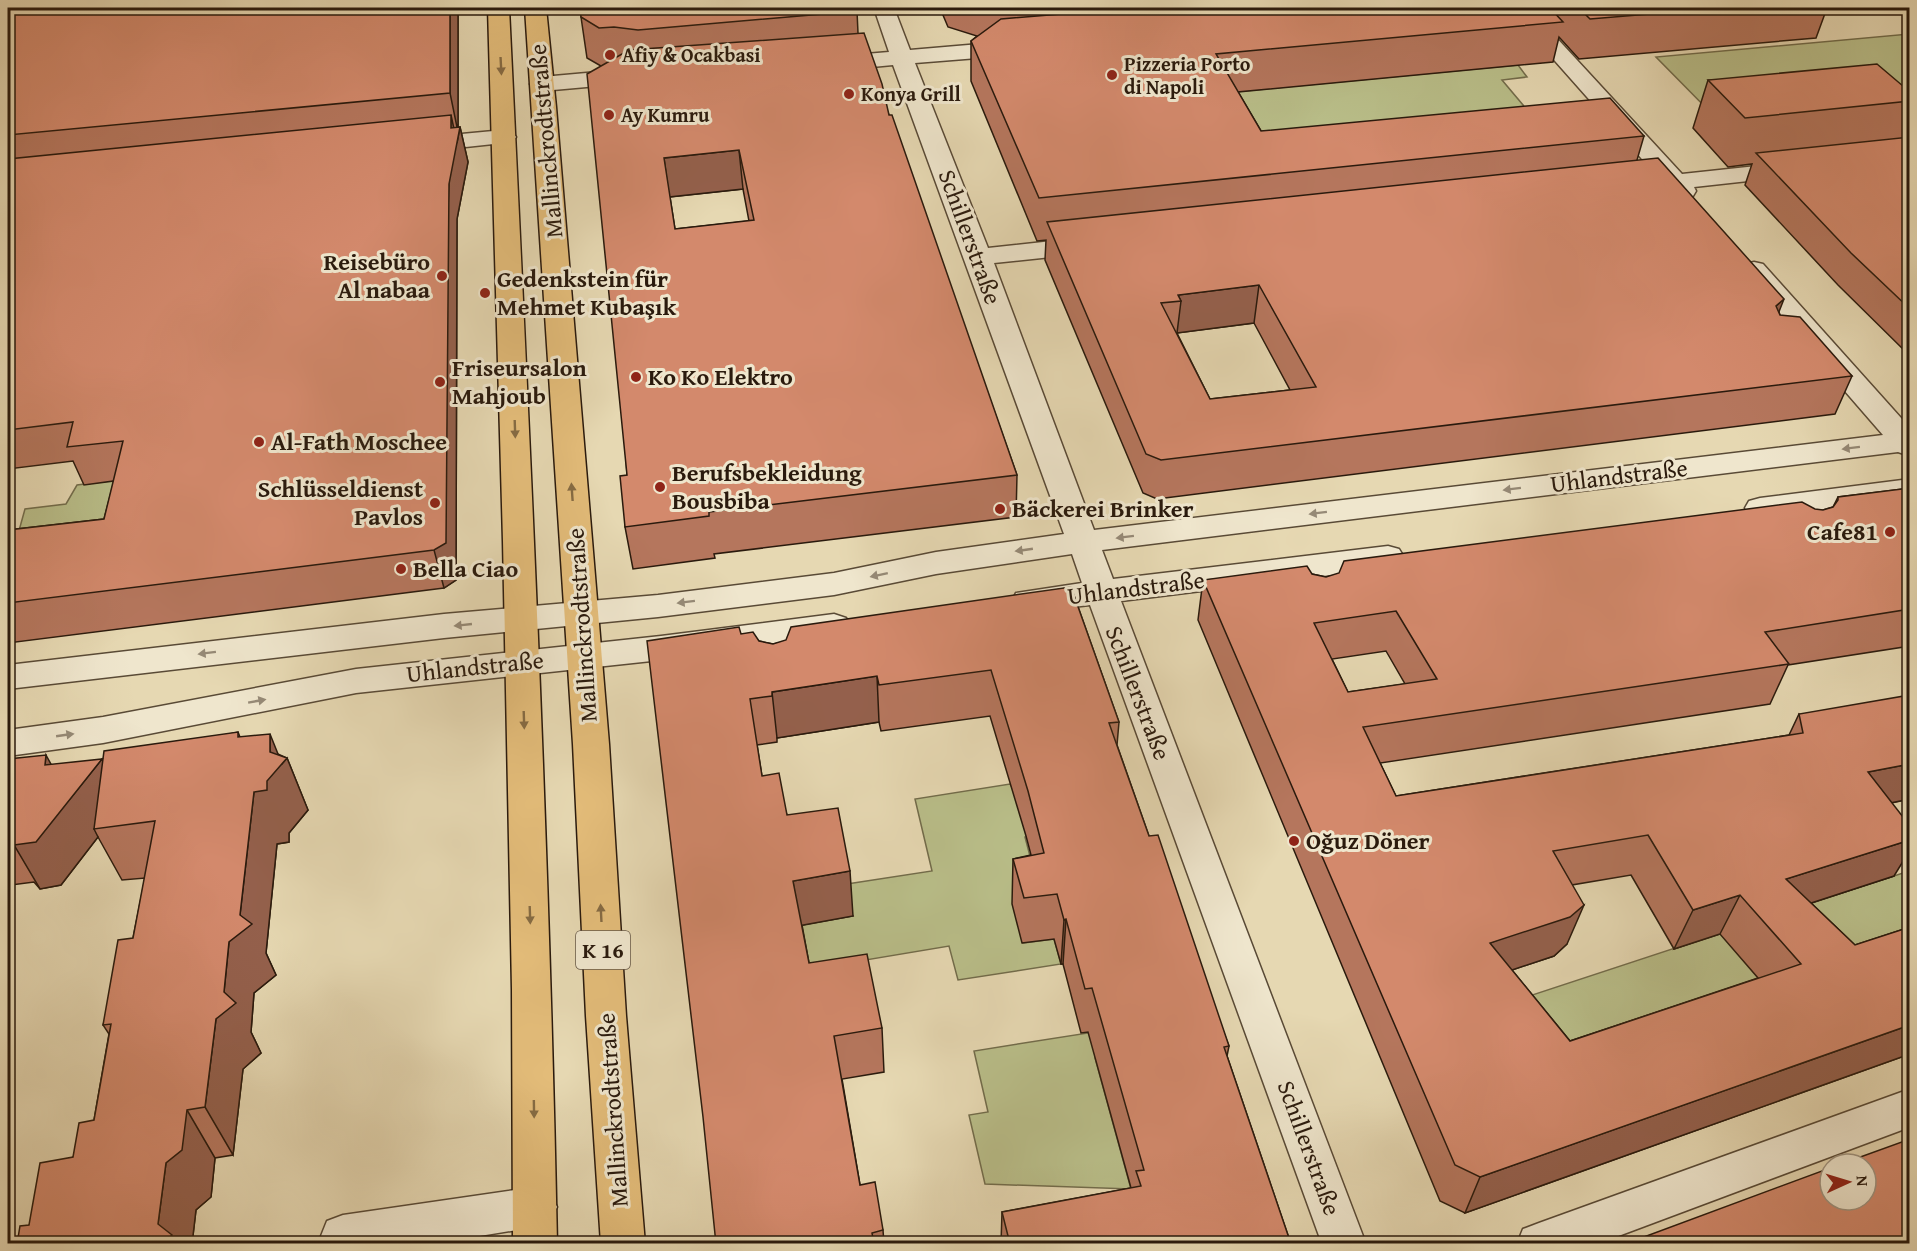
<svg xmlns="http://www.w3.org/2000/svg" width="1917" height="1251" viewBox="0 0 1917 1251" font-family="'Gentium Book Plus',serif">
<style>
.green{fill:#b9be89;stroke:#726c4b;stroke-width:1.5}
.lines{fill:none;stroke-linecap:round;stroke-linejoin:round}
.minor-casing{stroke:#594a36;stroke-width:3}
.major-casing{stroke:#2a1a0d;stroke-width:3}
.minor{fill:#efe6cd;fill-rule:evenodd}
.major{fill:#e3bc79;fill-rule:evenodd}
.wall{fill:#b5765d;stroke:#2a1a0d;stroke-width:1.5;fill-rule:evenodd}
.shaded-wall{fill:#94604c;stroke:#2a1a0d;stroke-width:1.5}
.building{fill:#d3896c;stroke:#2a1a0d;stroke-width:1.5;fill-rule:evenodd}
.oneway{fill:#866b43}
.oneway2{fill:#968a77}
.poi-dot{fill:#8f2418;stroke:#efe6cd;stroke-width:2}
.labels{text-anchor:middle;stroke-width:6;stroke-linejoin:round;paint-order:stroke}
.far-poi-label{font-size:20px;font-weight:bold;fill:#2a1a0d;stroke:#efe6cd;text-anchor:start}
.shield{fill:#efe6cd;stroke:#655747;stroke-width:1.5}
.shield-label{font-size:22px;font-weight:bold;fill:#2a1a0d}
.street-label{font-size:24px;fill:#2a1a0d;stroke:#efe6cd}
.poi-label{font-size:24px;font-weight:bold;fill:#2a1a0d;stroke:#efe6cd;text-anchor:start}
</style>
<rect width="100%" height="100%" fill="#e6d8b2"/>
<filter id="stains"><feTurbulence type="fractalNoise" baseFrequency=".00333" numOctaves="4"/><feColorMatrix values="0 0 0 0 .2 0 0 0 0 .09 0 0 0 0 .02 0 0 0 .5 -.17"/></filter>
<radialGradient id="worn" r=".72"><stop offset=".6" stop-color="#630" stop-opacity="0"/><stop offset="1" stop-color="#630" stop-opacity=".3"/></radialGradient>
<g class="green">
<path d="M1909,34V100L1718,120L1656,57Z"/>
<path d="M1518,65L1527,77L1502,80L1545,131L1256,173L1234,92Z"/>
<path d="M151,476L121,556L8,570L25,509L66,504L77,485Z"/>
<path d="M1010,784L1040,834L1025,837L1037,883L1023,943L1054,939L1061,964L958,980L949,946L806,970L796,915L847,884L932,871L915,799Z"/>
<path d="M1909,871V958L1554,1079L1496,1007Z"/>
<path d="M1094,1032L1095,1058L1131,1189L985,1184L969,1115L988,1112L974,1051Z"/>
</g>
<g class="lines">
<defs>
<g id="minor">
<path d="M874,8H894L910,50L1015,41L1023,43L1026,48L1023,53L1015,55L915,63L988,248L1089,237L1098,239L1102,245L1098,251L1089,253L994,263L1094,530L1883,435L1745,276L1741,270L1745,264L1754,262L1763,264L1910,428V456L1898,452L1102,550L1113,579L1388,546L1399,549L1404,557L1399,565L1388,568L1121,601L1366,1244H1322L1090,605L1028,612L1016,609L1012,601L1016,593L1082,583L1072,554L936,574L834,595L658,617L444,638L8,689V665L444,614L658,595L834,573L936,552L1064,534L893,65L830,71L822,69L819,64L822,59L830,57L889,52Z"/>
<path d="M1508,8H1529L1682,174L1793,162L1802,164L1805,169L1802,174L1793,176L1694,187L1696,191L1693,196C1682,199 1677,198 1669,190L1635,193L1626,191L1623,186L1626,181L1657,176Z"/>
<path d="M620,70L640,74L643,79L640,84L632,86L620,84L542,91L534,89L530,84L534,79L542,77Z"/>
<path d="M504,130L512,132L516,137L512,142L419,152L410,150L407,145L410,140L419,138Z"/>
<path d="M1910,479V499L1760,518L1749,515L1745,508L1749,501L1760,498Z"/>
<path d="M834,614L846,618L851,626L846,634L661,660L356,693L103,743L8,756V730L103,717L356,669L661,636Z"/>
<path d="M1910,1089V1127L1597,1244H1517L1523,1229L1539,1223Z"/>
<path d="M535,1187L550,1193L557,1207L550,1221L535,1227L431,1244H324L321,1236L327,1221L343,1215Z"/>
</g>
<g id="major">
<path d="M488,8H509C529,420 549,831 557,1244H513L512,990L503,541Z"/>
<path d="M525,8H546L556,107L609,744L626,1016L645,1244H601L586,1016L573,744Z"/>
</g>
</defs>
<use href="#minor" class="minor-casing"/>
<use href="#major" class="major-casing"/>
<use href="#minor" class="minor"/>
<use href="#major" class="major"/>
</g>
<g class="wall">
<path d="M13,8H458V127H460L468,162L457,219L456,580L444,588L8,643V530L104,519L114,481L84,485L73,461L8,469V23Z"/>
<path d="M940,8H1827L1816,38L1579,59L1559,37L1553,62L1238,92L1261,131L1644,136L1637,160L1779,312L1780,315L1852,376L1835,414L1157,499L1143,493L1045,260L1046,240L1037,241L971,81V41L977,36L948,27ZM1254,323L1290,390L1210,399L1177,333Z"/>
<path d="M857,11L858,33L889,115L1017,475L1016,517L714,554L715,558L633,569L625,527L627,475L601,66L587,58L581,17ZM743,189L749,221L675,229L670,197Z"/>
<path d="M1708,80L1910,92V124L1904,137H1910V356L1838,285L1745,185L1752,164L1728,167L1693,128Z"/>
<path d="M1910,488V646L1788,665L1770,704L1380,763L1396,796L1789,735L1799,714L1910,799L1891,803L1894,876L1811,903L1855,945L1910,927V1054L1465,1213L1440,1201L1198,620L1203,580L1312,574L1326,577L1823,510L1833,507L1838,497ZM1386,651L1405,684L1348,692L1332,659ZM1631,875L1674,949L1720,934L1758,978L1570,1041L1512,970L1554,956L1567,944L1572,885Z"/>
<path d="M1071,587L1119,722L1117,745L1149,836L1229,1046L1227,1056L1291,1244H1001L1002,1212L1131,1188L1088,1032L1081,1033L1063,964H1061L1054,939L1022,943L1012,904L1013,859L1031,855L1026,836L990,716L881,731L879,722L777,738V742L757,745L762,776L853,916L802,925L809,963L882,1028L884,1072L842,1079L860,1185L883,1230L884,1244H716L741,634L759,641L773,644Z"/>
<path d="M238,732L240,737L287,758L308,810L289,833V842L277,844L266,953L276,975L254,993L251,1032L261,1053L243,1069L233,1155L215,1158L211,1197L196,1210L192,1244H17L73,1157L94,1120L109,1034L103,1025L133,938L145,878L122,880L98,837L61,885L40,889L34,882L11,885L9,882H8V759L51,765L103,761Z"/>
</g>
<g class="shaded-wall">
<path d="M450,8H458V132L450,93Z"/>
<path d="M451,115L457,143L460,127L468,162L457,219L456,580L444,588L434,550L449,184Z"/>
<path d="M739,150L743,189L669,197L664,158Z"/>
<path d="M1259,285L1254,323L1177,333L1181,301L1178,295Z"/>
<path d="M1784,299L1769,337L1776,306Z"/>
<path d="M877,676L879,722L777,738L772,692Z"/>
<path d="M270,734L282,764L287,758L308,810L289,833V842L277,844L266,953L276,975L254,993L251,1032L261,1053L243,1069L233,1155L205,1107L216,1019L224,992L229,942L240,915L254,792L270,752Z"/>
<path d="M46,755L70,799L102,759L124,803L94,829L98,837L61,885L40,889L14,845L45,765Z"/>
<path d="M1910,764V799L1846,812L1868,772Z"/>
<path d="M1910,840V850L1894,876L1765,918L1786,879Z"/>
<path d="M850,871L853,916L798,926L793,881Z"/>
<path d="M1740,895L1720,934L1674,949L1693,910Z"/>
<path d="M1584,905L1567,944L1554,956L1476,982L1490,943Z"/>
<path d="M1066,919L1063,964H1061L1064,920Z"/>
<path d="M1910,1025V1054L1465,1213L1480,1177Z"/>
<path d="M187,1110L215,1158L211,1197L196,1210L192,1244H163L158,1224L166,1163Z"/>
</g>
<g class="building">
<path d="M13,8H450V93L8,135V23Z"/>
<path d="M580,8H856L857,11L638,30L614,27L599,28L581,17Z"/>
<path d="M1134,8H1550L1563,22L1216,54L1261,131L1610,98L1644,136L1039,198L971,41L1001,19Z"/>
<path d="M1579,8H1722L1590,19Z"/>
<path d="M864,33L882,84L889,115H892L1017,475L709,512V516L625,527L620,476L627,475L587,74L629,50ZM739,150L754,220L675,229L664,158Z"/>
<path d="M1877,64L1910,92V101L1745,118L1708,80Z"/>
<path d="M451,115V128L460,127L449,184L446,543L434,550L8,603V530L104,519L123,441L67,447L73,422L8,430V159Z"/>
<path d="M1910,137V309L1851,253L1756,153Z"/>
<path d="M1658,158L1784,299L1776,306L1780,315L1800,317L1852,376L1161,460L1146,454L1047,222ZM1259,285L1316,387L1210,399L1161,303L1181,301L1178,295Z"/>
<path d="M1910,488V609L1765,632L1789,664L1363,727L1396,796L1803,733L1799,714L1910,695V764L1868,772L1910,826V840L1786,879L1855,945L1910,927V1025L1480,1177L1455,1165L1203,580L1307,566L1312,574L1326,577L1339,573L1344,561L1802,502L1815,509L1823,510L1833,507L1838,500V497ZM1396,611L1437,679L1348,692L1314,623ZM1648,835L1693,910L1740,895L1801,964L1570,1041L1490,943L1570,917L1584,905L1553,851Z"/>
<path d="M1071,587L1119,722L1109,723L1149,836L1158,835L1229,1046L1224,1047L1291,1244H1010L1002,1212L1141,1186L1136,1171L1144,1170L1092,988L1085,989L1066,919L1064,920L1057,894L1024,898L1013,859L1044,853L1028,791L991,670L879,685L877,676L772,692V696L750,699L762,776L779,773L787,815L838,808L850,871L793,881L809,963L867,954L882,1028L834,1036L860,1185L875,1182L883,1230L872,1233L874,1244H716L703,1117L647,641L739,627L741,634L753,632L759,641L773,644L786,640L791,627Z"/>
<path d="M238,732V737L270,734V752L287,758L267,781V790L254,792L240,915L252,924L229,942L224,992L236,1003L216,1019L205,1107L187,1110L182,1150L166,1163L158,1224L172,1235L162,1244H17L20,1226L29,1225L40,1163L73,1157L79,1123L94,1120L111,1024L103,1025L118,940L133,938L155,821L94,829L104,751Z"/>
<path d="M46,755L45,765L102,759L36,842L14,845L8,839V759Z"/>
<path d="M1910,1139V1244H1625L1830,1168V1200H1866V1164H1841Z"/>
</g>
<defs><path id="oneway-solid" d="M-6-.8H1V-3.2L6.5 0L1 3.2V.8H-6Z" transform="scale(1.5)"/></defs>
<g class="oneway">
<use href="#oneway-solid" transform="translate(501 66) rotate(87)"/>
<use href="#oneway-solid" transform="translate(515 429) rotate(88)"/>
<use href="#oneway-solid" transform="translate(572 492) rotate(-94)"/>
<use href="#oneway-solid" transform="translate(524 720) rotate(88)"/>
<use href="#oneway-solid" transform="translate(601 913) rotate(-93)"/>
<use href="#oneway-solid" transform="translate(530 915) rotate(88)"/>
<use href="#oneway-solid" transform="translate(534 1109) rotate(89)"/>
</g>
<g class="oneway2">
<use href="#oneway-solid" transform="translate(1851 448) rotate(173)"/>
<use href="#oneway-solid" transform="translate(1512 489) rotate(173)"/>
<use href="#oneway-solid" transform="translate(1318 513) rotate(173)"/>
<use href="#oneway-solid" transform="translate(1125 537) rotate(173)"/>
<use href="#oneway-solid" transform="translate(1024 550) rotate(172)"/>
<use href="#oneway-solid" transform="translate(879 575) rotate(168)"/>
<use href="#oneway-solid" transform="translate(686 602) rotate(173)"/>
<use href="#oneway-solid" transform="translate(463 625) rotate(174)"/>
<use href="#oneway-solid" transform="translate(207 653) rotate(173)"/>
<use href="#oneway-solid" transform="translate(257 701) rotate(-10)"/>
<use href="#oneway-solid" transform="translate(65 735) rotate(-8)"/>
</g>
<g class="poi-dot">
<circle cx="610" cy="55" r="6"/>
<circle cx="1112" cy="75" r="6"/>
<circle cx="849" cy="94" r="6"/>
<circle cx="609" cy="115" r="6"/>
<circle cx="442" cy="276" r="6"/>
<circle cx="485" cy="293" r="6"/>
<circle cx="636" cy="377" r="6"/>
<circle cx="440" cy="382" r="6"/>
<circle cx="259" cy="442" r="6"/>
<circle cx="660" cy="487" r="6"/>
<circle cx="435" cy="503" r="6"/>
<circle cx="1000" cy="509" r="6"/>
<circle cx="1890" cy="532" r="6"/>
<circle cx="401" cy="569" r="6"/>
<circle cx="1294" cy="841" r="6"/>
</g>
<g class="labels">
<g class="far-poi-label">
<text x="622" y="62">Afiy &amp; Ocakbasi</text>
<text x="1124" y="71">Pizzeria Porto<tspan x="1124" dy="23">di Napoli</tspan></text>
<text x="861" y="101">Konya Grill</text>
<text x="621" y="122">Ay Kumru</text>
</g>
<rect class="shield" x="576" y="931" width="54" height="38" rx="4.5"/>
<g class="shield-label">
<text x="603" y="958">K 16</text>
</g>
<g class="street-label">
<text transform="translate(546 141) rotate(-95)" y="8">Mallinckrodtstraße</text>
<text transform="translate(970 237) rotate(70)" y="8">Schillerstraße</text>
<text transform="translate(1619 476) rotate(-7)" y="8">Uhlandstraße</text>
<text transform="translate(1136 588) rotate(-7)" y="8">Uhlandstraße</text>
<text transform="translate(582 625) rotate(-94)" y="8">Mallinckrodtstraße</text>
<text transform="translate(475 667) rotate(-6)" y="8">Uhlandstraße</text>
<text transform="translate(1138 693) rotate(69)" y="8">Schillerstraße</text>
<text transform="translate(613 1110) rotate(-94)" y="8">Mallinckrodtstraße</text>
<text transform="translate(1309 1148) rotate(70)" y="8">Schillerstraße</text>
</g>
<g class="poi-label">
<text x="430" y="270" text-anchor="end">Reisebüro<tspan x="430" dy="28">Al nabaa</tspan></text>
<text x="497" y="287">Gedenkstein für<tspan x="497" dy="28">Mehmet Kubaşık</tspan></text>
<text x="452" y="376">Friseursalon<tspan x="452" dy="28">Mahjoub</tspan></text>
<text x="648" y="385">Ko Ko Elektro</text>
<text x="271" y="450">Al-Fath Moschee</text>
<text x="672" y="481">Berufsbekleidung<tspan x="672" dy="28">Bousbiba</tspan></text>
<text x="423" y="497" text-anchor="end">Schlüsseldienst<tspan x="423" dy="28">Pavlos</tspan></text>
<text x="1012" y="517">Bäckerei Brinker</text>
<text x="1878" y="540" text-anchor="end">Cafe81</text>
<text x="413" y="577">Bella Ciao</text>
<text x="1306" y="849">Oğuz Döner</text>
</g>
</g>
<rect width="1917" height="1251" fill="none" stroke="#e6d8b2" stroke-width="30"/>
<rect x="9" y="9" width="1899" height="1233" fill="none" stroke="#2a1a0d" stroke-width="3"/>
<rect x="15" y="15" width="1887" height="1221" fill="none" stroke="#2a1a0d" stroke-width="1.5"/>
<g transform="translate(1848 1182) rotate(86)"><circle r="28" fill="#efe6cd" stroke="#a09480" stroke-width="1.5"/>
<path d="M0-4.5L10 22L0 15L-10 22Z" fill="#8f2418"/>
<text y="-9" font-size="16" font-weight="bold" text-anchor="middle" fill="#2a1a0d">N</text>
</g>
<rect width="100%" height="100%" filter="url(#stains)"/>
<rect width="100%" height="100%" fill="url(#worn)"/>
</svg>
